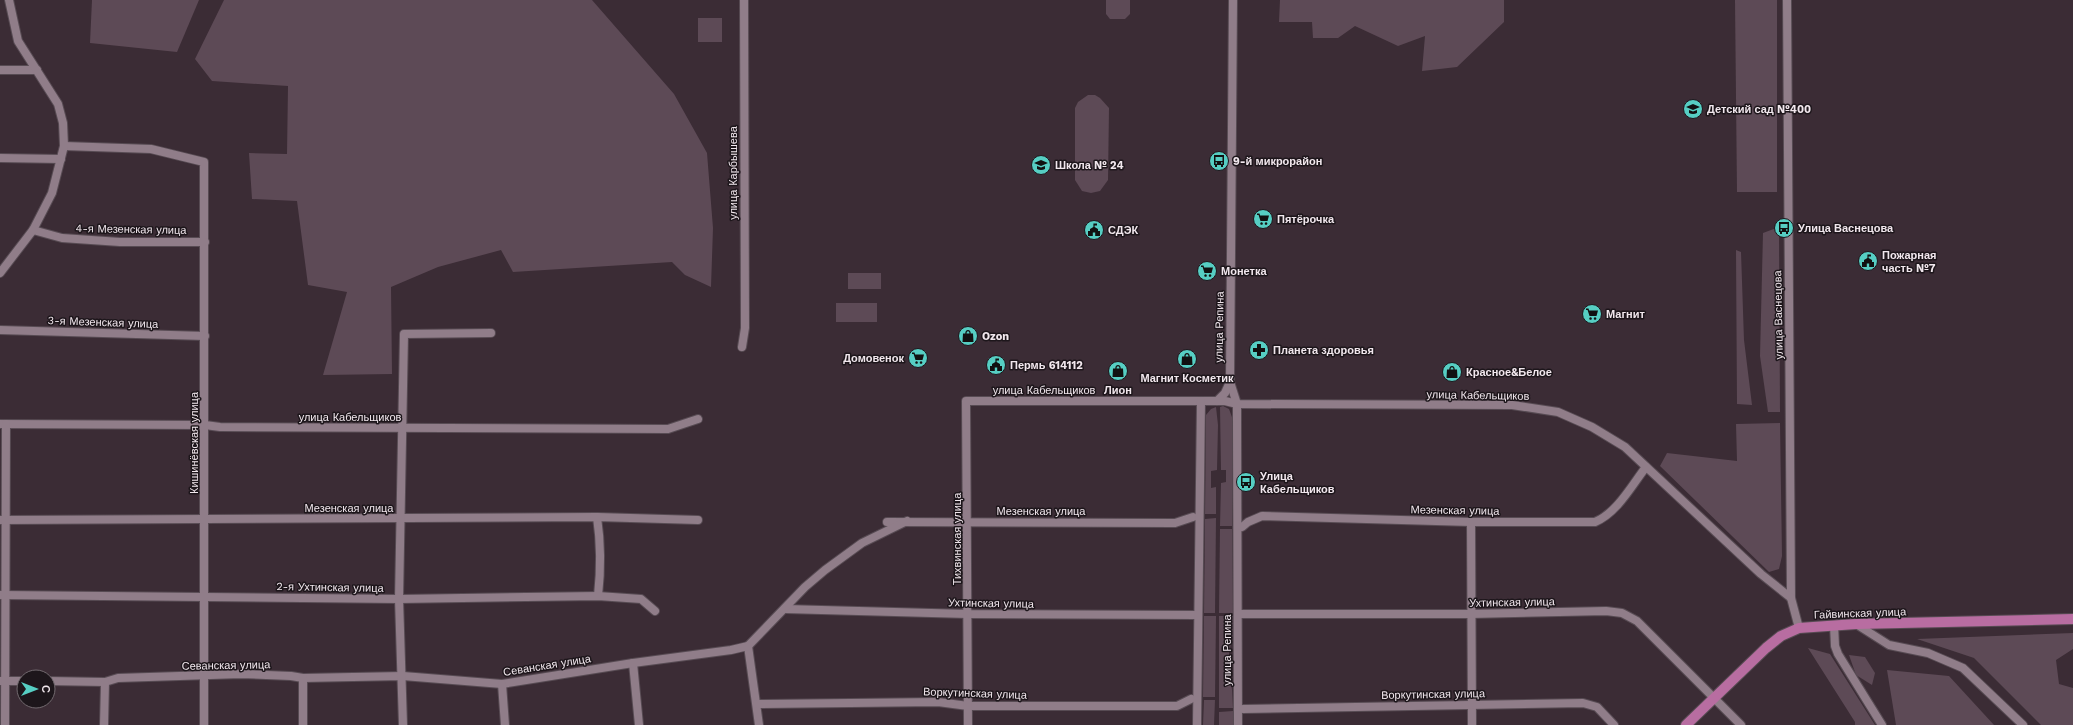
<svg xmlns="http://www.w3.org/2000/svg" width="2073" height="725" viewBox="0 0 2073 725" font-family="'Work Sans',sans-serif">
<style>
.green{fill:#5d4a56}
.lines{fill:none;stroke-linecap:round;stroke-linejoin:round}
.minor-casing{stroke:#574b53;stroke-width:10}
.major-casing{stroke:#574b53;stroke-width:12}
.minor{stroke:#907d89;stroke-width:8}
.major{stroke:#b86da1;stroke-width:10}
.labels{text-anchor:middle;stroke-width:3;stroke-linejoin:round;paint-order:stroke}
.poi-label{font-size:11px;font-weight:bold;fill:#f1e7ed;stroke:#1d161b;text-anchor:start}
.street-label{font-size:11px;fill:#f1e7ed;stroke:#1d161b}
</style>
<rect width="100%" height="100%" fill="#3b2c35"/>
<g class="green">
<path d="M92,0H199L177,52L90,43Z"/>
<path d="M224,0H592L674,94L707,153L713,228L711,287L685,275L672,262L513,272L501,250L438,267L391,287L392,374L323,375L347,292L308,285L297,201L252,199L249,153L287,154L288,86L212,81L195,59Z"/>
<path d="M1106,0H1130V14L1125,19H1110L1106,14Z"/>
<path d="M1280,0H1504V22L1457,67L1422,71L1425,36L1398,46L1355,26L1338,38H1313L1312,22H1279Z"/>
<path d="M1735,0H1777V192H1737Z"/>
<rect x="698" y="18" width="24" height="24"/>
<path d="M1088,95H1095L1100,98L1109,108L1108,180L1100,191L1091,193L1082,191L1075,180V108L1078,102Z"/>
<path d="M1779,227L1780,412H1768L1760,356L1763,233Z"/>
<path d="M1736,250L1741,252L1744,340L1752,405L1737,404Z"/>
<rect x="848" y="273" width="33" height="16"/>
<rect x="836" y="303" width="41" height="19"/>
<path d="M1223,406L1229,409L1233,420L1232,526H1220L1221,483L1226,482V470H1221L1220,407Z"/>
<path d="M1216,407L1218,425L1217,470L1211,471V488L1216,487V514H1205L1206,415L1211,409Z"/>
<path d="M1780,423L1782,556L1779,569L1769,572L1660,466L1667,453L1737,461L1736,424Z"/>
<path d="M1216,518L1215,613H1204L1205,519Z"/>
<path d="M1220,529H1232L1233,613H1219Z"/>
<path d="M1204,616H1216L1215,697H1203Z"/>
<path d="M1219,616H1233V636L1229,652V678L1232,689L1233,708H1219Z"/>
<path d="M2073,633V649L2056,660L2059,684L2073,688V725H2041L1974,658L1917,639Z"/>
<path d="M1808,648L1830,654L1875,725H1855V722Z"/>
<path d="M1849,655L1865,657L1875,673L1872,685L1856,675Z"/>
<path d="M1887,670L1949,676L1994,725H1896Z"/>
<path d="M1204,700H1215L1214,725H1203Z"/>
<path d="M1233,711V725H1219V712Z"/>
</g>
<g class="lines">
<defs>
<g id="minor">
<path d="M1233,0L1230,382L1237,404V420L1238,725"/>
<path d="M1787,0L1791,598L1799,628"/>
<path d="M0,70H37"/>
<path d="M64,146L151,149L204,162V725"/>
<path d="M0,158L61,159"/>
<path d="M33,230L62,238L120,242H205"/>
<path d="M0,273L33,230L52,193L64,146L63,123L58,104L18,41L9,0"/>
<path d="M0,330L205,336"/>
<path d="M742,347L745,328L744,0"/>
<path d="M1217,401L1225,393L1230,382"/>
<path d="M0,424L205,425L220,427L668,429L698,419"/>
<path d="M597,517C601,544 601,569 598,596"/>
<path d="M0,520L597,517L698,520"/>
<path d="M887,522L1175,523L1193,517"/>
<path d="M1471,522L1472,725"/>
<path d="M1242,527L1248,522L1262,516L1471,522H1595C1617,513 1632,485 1646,467"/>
<path d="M0,595L399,599L598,596L641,599L655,611"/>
<path d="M785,609L968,614L1198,615"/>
<path d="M1238,614H1470L1606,611L1622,613L1637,621L1741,725"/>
<path d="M1856,624L1889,645L1928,653L1963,668L2023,725"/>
<path d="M1834,625L1835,646L1838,654L1882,725"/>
<path d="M748,646L759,725"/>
<path d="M633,663L639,725"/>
<path d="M1,681H24"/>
<path d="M48,681L105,682L118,678L241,674L291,676L303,678L403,676L502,684L633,663L731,650L748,646L805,587L825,570L862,543L907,521"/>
<path d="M502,684L505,725"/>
<path d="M757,704L938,702L968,706H1177L1191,699"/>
<path d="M1243,709L1583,703L1597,707L1614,725"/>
<path d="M5,725L6,424"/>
<path d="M104,725L105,682"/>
<path d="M303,725V678"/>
<path d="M403,725L399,599L404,334L491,333"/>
<path d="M968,725L966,401H1225L1237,404L1512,405L1558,412L1592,427L1625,447L1761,574L1791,598"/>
<path d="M1197,725L1201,401"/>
</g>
<path id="major" d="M1686,725L1766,648L1781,636L1799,628L1856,624L2073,619"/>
</defs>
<use href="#minor" class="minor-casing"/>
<use href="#major" class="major-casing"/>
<use href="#minor" class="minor"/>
<use href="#major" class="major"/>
</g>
<defs>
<symbol id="school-disc" viewBox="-11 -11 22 22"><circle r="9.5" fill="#56cec3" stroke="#1d161b"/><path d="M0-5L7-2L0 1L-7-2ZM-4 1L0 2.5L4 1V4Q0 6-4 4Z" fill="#111"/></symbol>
<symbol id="bus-disc" viewBox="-11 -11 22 22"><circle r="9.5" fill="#56cec3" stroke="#1d161b"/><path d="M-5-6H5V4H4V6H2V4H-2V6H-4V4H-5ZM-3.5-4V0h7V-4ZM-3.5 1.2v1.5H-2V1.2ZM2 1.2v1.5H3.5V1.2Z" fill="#111"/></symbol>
<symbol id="supermarket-disc" viewBox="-11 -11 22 22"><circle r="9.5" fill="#56cec3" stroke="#1d161b"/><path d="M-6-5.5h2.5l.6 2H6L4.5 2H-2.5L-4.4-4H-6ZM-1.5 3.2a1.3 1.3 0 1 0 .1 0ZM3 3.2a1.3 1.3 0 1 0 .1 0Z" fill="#111"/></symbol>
<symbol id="civic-disc" viewBox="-11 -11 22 22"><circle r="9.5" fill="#56cec3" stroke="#1d161b"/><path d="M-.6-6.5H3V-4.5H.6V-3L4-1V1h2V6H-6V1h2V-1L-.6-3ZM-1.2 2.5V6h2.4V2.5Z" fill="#111"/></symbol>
<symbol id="shop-disc" viewBox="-11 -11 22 22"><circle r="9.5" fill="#56cec3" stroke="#1d161b"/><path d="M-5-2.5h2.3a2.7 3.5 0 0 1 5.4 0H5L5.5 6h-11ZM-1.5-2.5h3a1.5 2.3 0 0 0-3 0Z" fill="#111"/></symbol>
<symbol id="pharmacy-disc" viewBox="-11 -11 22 22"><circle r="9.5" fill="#56cec3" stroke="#1d161b"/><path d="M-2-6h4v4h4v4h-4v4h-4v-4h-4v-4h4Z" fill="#111"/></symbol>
</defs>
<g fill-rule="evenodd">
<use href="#school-disc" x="1682" y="98" width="22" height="22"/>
<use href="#bus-disc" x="1208" y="150" width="22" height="22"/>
<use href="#school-disc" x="1030" y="154" width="22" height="22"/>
<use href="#supermarket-disc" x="1252" y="208" width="22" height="22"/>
<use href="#bus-disc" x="1773" y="217" width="22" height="22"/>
<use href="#civic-disc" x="1083" y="219" width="22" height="22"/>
<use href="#civic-disc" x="1857" y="250" width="22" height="22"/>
<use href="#supermarket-disc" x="1196" y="260" width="22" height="22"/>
<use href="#supermarket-disc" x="1581" y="303" width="22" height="22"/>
<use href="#shop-disc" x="957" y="325" width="22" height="22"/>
<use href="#pharmacy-disc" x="1248" y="339" width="22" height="22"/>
<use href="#supermarket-disc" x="907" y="347" width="22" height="22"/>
<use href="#shop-disc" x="1176" y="348" width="22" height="22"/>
<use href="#civic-disc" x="985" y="354" width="22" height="22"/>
<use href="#shop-disc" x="1107" y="360" width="22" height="22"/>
<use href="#shop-disc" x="1441" y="361" width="22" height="22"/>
<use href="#bus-disc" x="1235" y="471" width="22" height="22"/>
</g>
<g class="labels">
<g class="poi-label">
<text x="1707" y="113">Детский сад №400</text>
<text x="1233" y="165">9-й микрорайон</text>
<text x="1055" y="169">Школа № 24</text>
<text x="1277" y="223">Пятёрочка</text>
<text x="1798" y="232">Улица Васнецова</text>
<text x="1108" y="234">СДЭК</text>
<text x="1882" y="259">Пожарная<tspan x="1882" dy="13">часть №7</tspan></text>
<text x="1221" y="275">Монетка</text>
<text x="1606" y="318">Магнит</text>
<text x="982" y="340">Ozon</text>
<text x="1273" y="354">Планета здоровья</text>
<text x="904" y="362" text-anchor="end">Домовенок</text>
<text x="1010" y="369">Пермь 614112</text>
<text x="1466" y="376">Красное&amp;Белое</text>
<text x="1187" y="382" text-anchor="middle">Магнит Косметик</text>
<text x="1118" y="394" text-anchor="middle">Лион</text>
<text x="1260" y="480">Улица<tspan x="1260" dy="13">Кабельщиков</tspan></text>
</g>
<g class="street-label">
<text transform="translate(733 173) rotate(-90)" y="4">улица Карбышева</text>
<text transform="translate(131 229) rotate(1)" y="4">4-я Мезенская улица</text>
<text transform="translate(1778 315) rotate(-91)" y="4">улица Васнецова</text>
<text transform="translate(103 322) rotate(2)" y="4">3-я Мезенская улица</text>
<text transform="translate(1219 327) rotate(-89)" y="4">улица Репина</text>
<text x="1044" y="394">улица Кабельщиков</text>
<text transform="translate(1478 395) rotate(1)" y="4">улица Кабельщиков</text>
<text x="350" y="421">улица Кабельщиков</text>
<text transform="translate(194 443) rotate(-90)" y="4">Кишинёвская улица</text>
<text x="349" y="512">Мезенская улица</text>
<text transform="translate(1455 510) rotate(1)" y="4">Мезенская улица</text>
<text x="1041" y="515">Мезенская улица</text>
<text transform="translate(957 539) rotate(-90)" y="4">Тихвинская улица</text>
<text transform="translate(330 587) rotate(1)" y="4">2-я Ухтинская улица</text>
<text transform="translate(1512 602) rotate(-1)" y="4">Ухтинская улица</text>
<text transform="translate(991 603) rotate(1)" y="4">Ухтинская улица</text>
<text transform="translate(1860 613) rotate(-2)" y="4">Гайвинская улица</text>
<text transform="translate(1227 650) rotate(-90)" y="4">улица Репина</text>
<text transform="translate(226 665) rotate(-1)" y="4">Севанская улица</text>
<text transform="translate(547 665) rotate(-9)" y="4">Севанская улица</text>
<text transform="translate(975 693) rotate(2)" y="4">Воркутинская улица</text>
<text transform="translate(1433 694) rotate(-1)" y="4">Воркутинская улица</text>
</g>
</g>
<g transform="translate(36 689) rotate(90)"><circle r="19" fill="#1d161b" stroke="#726a6f"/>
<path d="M0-3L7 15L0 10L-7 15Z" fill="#56cec3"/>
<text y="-6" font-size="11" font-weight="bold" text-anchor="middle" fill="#f1e7ed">С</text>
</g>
</svg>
